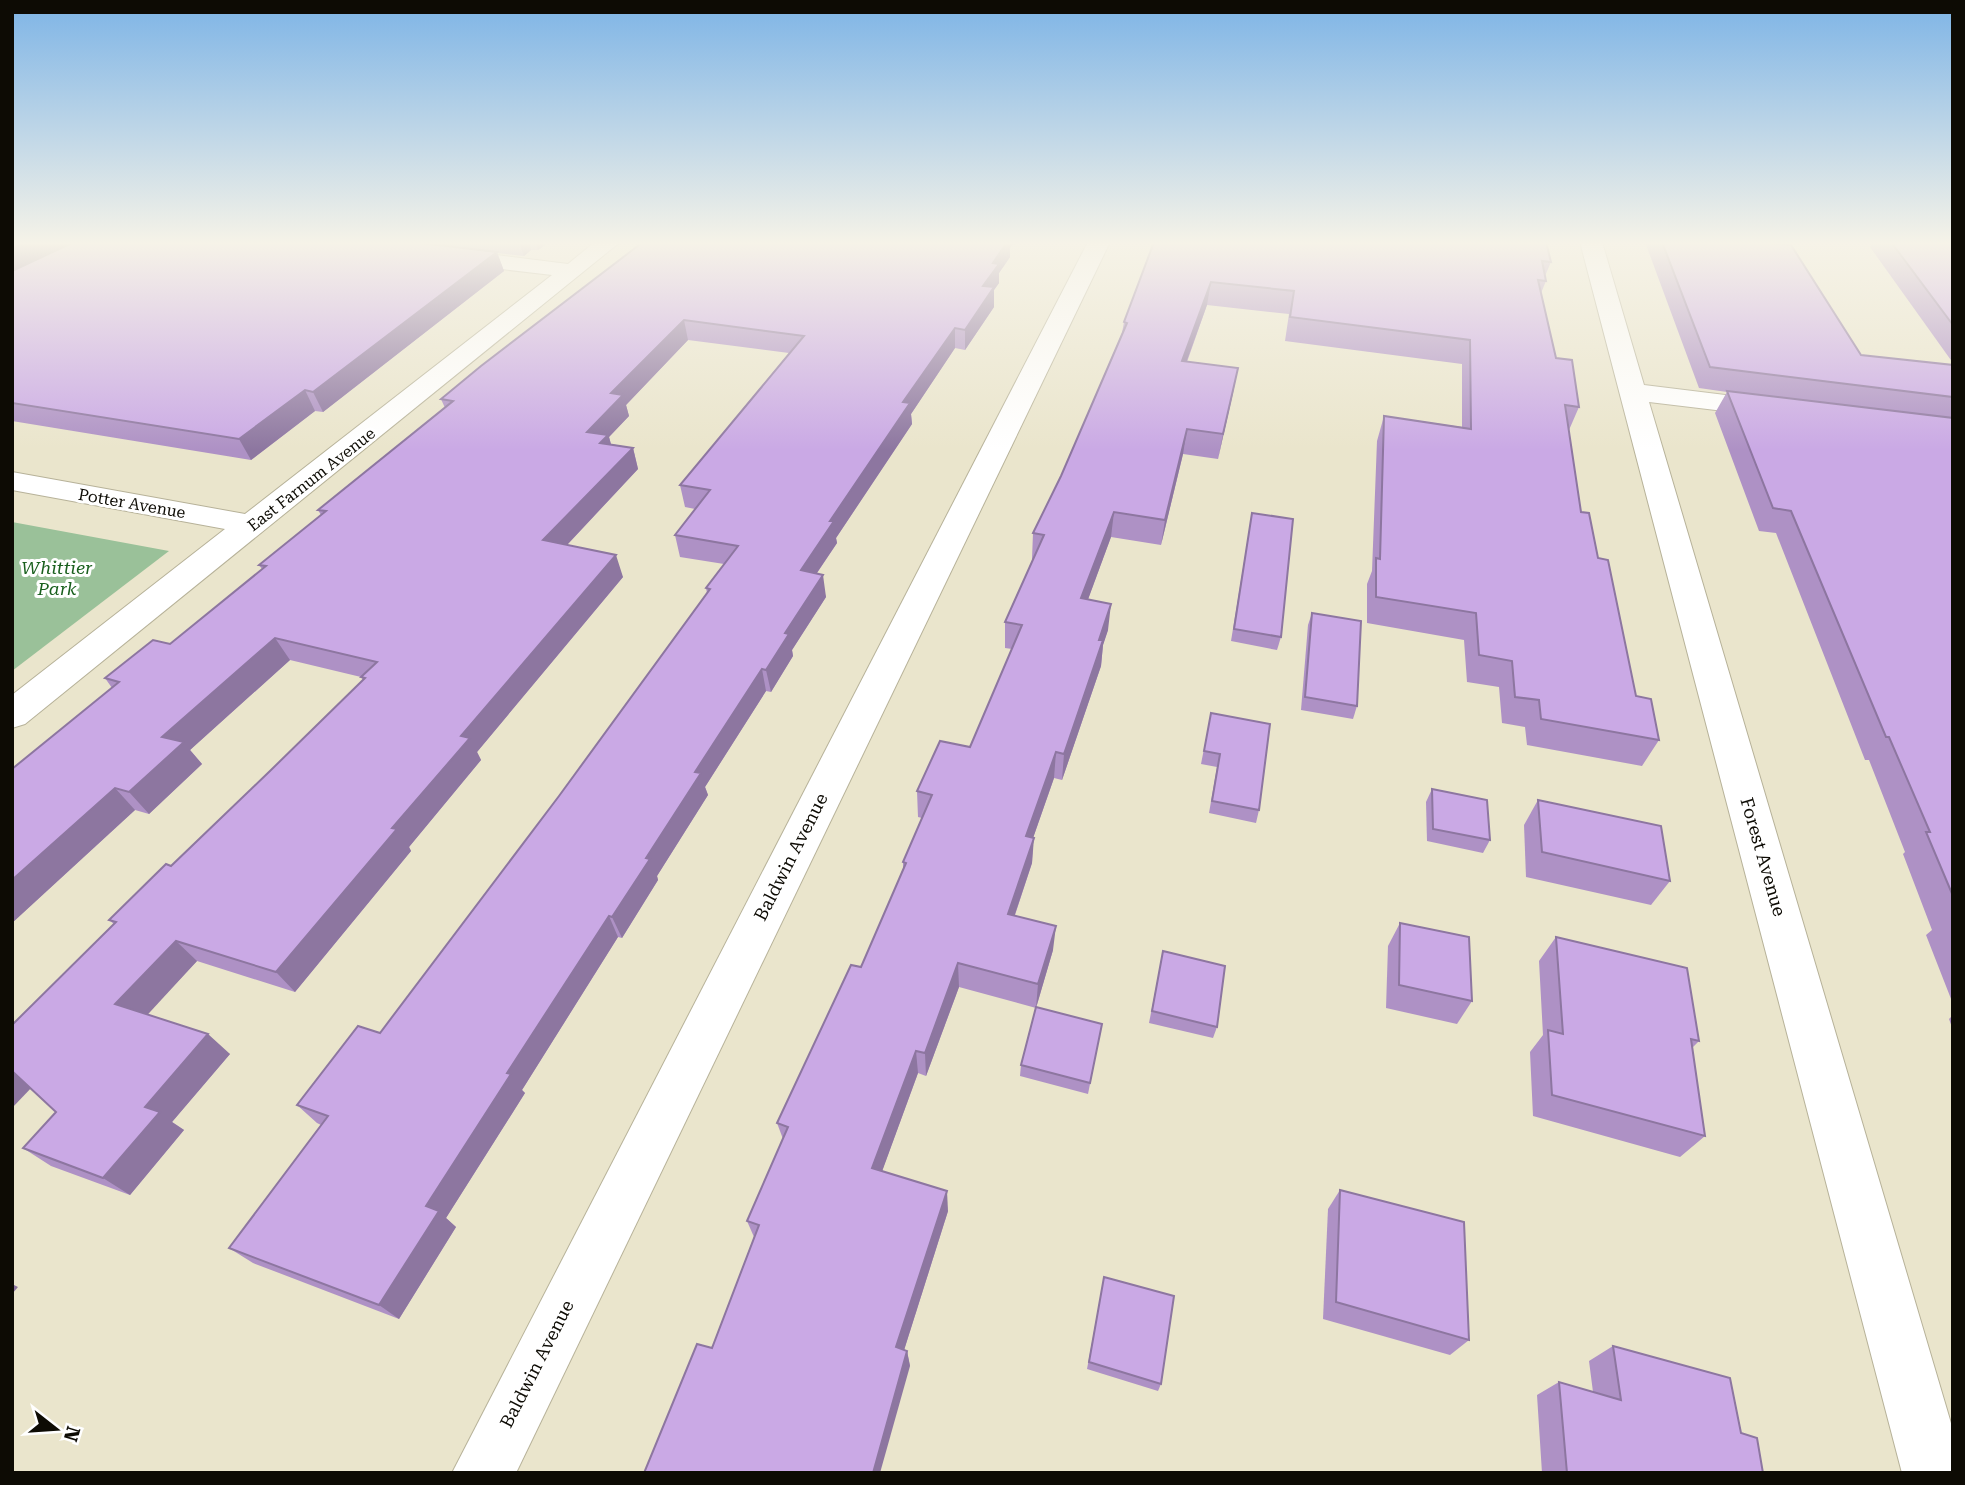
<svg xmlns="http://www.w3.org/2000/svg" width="1965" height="1485" viewBox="0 0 1965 1485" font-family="'Roboto Serif',serif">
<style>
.green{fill:#9ac199}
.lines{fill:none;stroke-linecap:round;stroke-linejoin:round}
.street-casing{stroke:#b7b299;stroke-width:2}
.street{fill:#fff;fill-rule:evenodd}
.wall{fill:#ae91c5}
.shaded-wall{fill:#8d76a0}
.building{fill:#caa9e5;stroke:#8d76a0;stroke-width:2}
.labels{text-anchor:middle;stroke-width:6;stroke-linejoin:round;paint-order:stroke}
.far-street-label{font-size:16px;fill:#0d0b04;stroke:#fff}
.park-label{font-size:18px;font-style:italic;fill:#1a601e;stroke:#fff}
.street-label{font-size:18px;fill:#0d0b04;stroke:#fff}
</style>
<rect width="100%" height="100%" fill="#eae5cc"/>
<path class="green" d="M12,522L169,551L12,671Z"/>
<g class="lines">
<defs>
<g id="street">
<path d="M595,242H620L25,724L12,728V695L225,529L12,490V472L245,514L552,275L449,263L441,261L438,256L441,251L449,249L568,264Z"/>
<path d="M1088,242H1110L516,1473H452Z"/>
<path d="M1580,242H1602L1644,385L1774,401L1784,403L1788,409L1784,415L1774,417L1649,402L1953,1430V1473H1902Z"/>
</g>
</defs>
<use href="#street" class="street-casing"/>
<use href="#street" class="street"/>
</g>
<g class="wall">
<path d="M12,242H549L538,250H531L524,256L497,253L504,271L323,412L315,411L251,460L12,421Z"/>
<path d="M643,242L1010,248V257L999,273V283L994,290V307L965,350L955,348L911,414L912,424L836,538L837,543L817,573L826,597L792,650L793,656L771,692L766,691L705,787L708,795L657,876L658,880L622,938L618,937L522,1090L525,1093L446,1218L456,1227L399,1319L253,1263L229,1248L321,1125L317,1123L297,1105L380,1033L559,796L707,593L706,588L724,564L680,557L675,535L695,509L685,507L680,485L789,353L688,340L626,405L629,416L609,437L611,444L633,448L638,469L567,545L623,577L477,752L481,760L409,847L411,851L295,992L197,961L147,1014L230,1054L172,1122L184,1130L130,1195L51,1166L23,1148L56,1112L114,924L109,920L171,866L271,770L363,680L361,677L290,660L190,750L202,764L149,814L135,810L12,923V769L112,688L105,678L170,644L262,569L259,565L321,515L318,510L445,408L441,399Z"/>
<path d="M1154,242H1546L1551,262L1545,276L1546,281L1541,293L1556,358L1579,407L1569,430L1581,512L1598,558L1636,696L1659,740L1642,766L1527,745L1525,727L1502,723L1499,687L1467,682L1464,640L1367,623V584L1372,571L1377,441L1384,416L1462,427V364L1285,341L1289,314L1207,305L1187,362L1238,368L1218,459L1183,454L1161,545L1111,537L1088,599L1108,630L1103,645L1101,666L1062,780L1054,778L1033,838L1032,863L1015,915L1053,950L1036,1008L1102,1024L1088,1094L1020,1076L1021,1065L1036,1008L959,987L926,1076L918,1073L882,1171L948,1211L904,1350L907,1351L910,1366L712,1348L754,1237L747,1221L783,1139L777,1123L861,967L903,869V862L922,818L918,817L917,791L970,747L1012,649L1005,648V622L1033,559H1032L1033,533L1061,476L1122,333L1124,322Z"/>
<path d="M1645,242H1757L1861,355L1953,365V1004L1926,935L1932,930L1903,854L1905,852L1869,760H1865L1776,533L1759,531L1715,413L1727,392L1699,388Z"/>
<path d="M1873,242H1953V363L1870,247Z"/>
<path d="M1252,513L1281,637L1277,650L1231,641Z"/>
<path d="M1312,613L1357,706L1353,719L1301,710L1308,625Z"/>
<path d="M1211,713L1259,810L1256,823L1209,813L1217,767L1201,764Z"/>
<path d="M1432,789L1490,840L1483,853L1427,841L1426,802Z"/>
<path d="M1538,800L1670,881L1651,905L1526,877L1524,825Z"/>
<path d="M1400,923L1472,1001L1457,1024L1386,1008L1388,946Z"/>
<path d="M1556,937L1699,1041L1692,1048L1705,1136L1680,1157L1533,1116L1530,1052L1543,1035L1539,961Z"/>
<path d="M1163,951L1217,1027L1213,1038L1149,1023Z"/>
<path d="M1953,1015V1030L1949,1019Z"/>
<path d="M1340,1190L1469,1340L1450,1355L1323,1319L1328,1209Z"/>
<path d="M1104,1277L1161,1384L1158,1391L1087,1369Z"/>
<path d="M1613,1346L1741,1433L1763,1473H1542L1537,1395L1559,1382L1593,1392L1589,1361Z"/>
</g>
<g class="shaded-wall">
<path d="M27,242H77L12,274V249Z"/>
<path d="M519,242H529L531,250L524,256Z"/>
<path d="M536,242H549L538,250Z"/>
<path d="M1004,242H1014L1010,248V257L999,273V283L994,290V307L965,350V330L993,263Z"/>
<path d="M497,252L504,271L323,412L313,392Z"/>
<path d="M1211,282L1207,305L1178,385L1182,361Z"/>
<path d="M684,320L688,340L626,405L629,416L609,437L614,456L587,432L611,393Z"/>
<path d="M955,328V348L911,414L912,424L836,538L837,543L804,592L801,570L903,402Z"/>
<path d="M1238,368L1233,393L1218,459L1223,434Z"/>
<path d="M305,390L315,411L251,460L239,439Z"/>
<path d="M1187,429L1183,454L1161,545L1165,520Z"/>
<path d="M633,448L638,469L551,562L543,540Z"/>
<path d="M1114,512L1111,537L1079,624L1081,598Z"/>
<path d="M616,555L623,577L477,752L481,760L409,847L411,851L295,992L276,972L392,828L461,736Z"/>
<path d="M823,575L826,597L792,650L793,656L771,692L766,670L785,633Z"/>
<path d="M1111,604L1108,630L1103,645L1101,666L1062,780L1064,754L1099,640Z"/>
<path d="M275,638L290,660L190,750L202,764L149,814L129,792L162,737Z"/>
<path d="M762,669L766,691L705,787L708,795L657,876L658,880L622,938L612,917L695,772Z"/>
<path d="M1056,752L1054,778L1025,861L1026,836Z"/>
<path d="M115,788L135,810L12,923V880Z"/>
<path d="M1034,838L1032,863L1007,938L1008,914Z"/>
<path d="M609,916L618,937L522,1090L525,1093L446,1218L456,1227L399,1319L379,1305L426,1206L507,1073Z"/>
<path d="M1056,926L1053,950L1036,1008L1038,984Z"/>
<path d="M176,941L197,961L139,1024L115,1004Z"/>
<path d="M958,963L959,987L926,1076L925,1053Z"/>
<path d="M208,1034L230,1054L172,1122L184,1130L130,1195L103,1178L145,1107Z"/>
<path d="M916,1051L918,1073L876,1188L872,1168Z"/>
<path d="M12,1070L34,1085L12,1108Z"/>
<path d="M947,1191L948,1211L900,1363L896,1347Z"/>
<path d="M12,1284L18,1287L12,1294Z"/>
<path d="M907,1351L910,1366L880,1473H873Z"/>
</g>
<g class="building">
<path d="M12,242H27L12,249Z"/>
<path d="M74,242H412L497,252L313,392L305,390L239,439L12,403V271Z"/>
<path d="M643,242H1007L993,263L999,264L983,286L994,287L965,330L955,328L903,402L910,403L830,521H834L801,570L823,575L785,633L789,634L766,670L762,669L695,772L701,773L646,858L650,859L612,917L609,916L507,1073L511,1074L426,1206L439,1211L379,1305L229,1248L328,1116L297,1105L358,1026L380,1033L559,796L710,589L706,588L738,546L675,535L710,490L680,485L804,336L684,320L611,393L623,395L587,432L608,435L600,443L633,448L543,540L616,555L461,736L470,738L392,828L397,829L276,972L176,941L115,1004L208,1034L145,1107L160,1112L103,1178L23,1148L56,1112L12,1071V1025L116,922L109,920L166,864L171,866L271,770L365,678L361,677L377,662L275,638L162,737L184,742L129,792L115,788L12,880V769L119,682L105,678L153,640L170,644L266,566L259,565L326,511L318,510L453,401L441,399L481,366Z"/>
<path d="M1154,242H1546L1551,262L1542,261L1546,281L1538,280L1556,358L1572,360L1579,407L1565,405L1581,512L1589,513L1598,558L1608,560L1636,696L1651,699L1659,740L1541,719L1539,700L1515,697L1512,661L1479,655L1476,613L1376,597V558L1380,559L1384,416L1471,429L1470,340L1290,317L1294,291L1211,282L1182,361L1238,368L1223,434L1187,429L1165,520L1114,512L1081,598L1111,604L1099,640H1103L1064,754L1056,752L1026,836L1034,838L1008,914L1056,926L1038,984L958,963L925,1053L916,1051L872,1168L947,1191L896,1347L907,1351L873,1473H644L697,1344L712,1348L759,1225L747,1221L788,1127L777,1123L851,965L861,967L906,863L903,862L932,795L917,791L940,741L970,747L1022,625L1005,622L1044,535L1033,533L1061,476L1127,323L1124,322Z"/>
<path d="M1662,242H1757L1791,245L1861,355L1953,365V397L1710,367Z"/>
<path d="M1891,242H1953V325Z"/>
<path d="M1727,391L1953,418V896L1926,832H1930L1889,737H1886L1791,511L1773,508Z"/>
<path d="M1252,513L1293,519L1281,637L1234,629Z"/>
<path d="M1312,613L1361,621L1357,706L1305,697Z"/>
<path d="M1211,713L1270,724L1259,810L1212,801L1220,754L1204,751Z"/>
<path d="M1432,789L1487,800L1490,840L1433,829Z"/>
<path d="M1538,800L1661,826L1670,881L1542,852Z"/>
<path d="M1400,923L1469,937L1472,1001L1399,985Z"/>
<path d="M1556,937L1687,968L1699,1041L1691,1039L1705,1136L1552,1095L1548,1030L1563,1034Z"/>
<path d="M1163,951L1225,966L1217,1027L1152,1011Z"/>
<path d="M1036,1007L1102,1024L1090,1083L1021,1065Z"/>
<path d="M1340,1190L1464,1222L1469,1340L1336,1302Z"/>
<path d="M1104,1277L1174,1296L1161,1384L1089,1362Z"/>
<path d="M1613,1346L1730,1378L1741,1433L1757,1438L1763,1473H1567L1559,1382L1621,1400Z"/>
</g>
<linearGradient id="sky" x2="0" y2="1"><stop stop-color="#7db4e6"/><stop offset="0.54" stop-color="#f6f3e8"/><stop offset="1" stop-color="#f6f3e8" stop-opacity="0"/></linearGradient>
<rect width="1965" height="450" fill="url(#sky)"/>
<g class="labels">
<g class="far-street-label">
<text transform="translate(311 479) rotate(-38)" y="6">East Farnum Avenue</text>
<text transform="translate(132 503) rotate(10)" y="6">Potter Avenue</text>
</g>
<g class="park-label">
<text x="57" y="574">Whittier<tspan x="57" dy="21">Park</tspan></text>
</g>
<g class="street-label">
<text transform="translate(791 857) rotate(-63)" y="6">Baldwin Avenue</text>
<text transform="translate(1763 857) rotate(74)" y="6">Forest Avenue</text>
<text transform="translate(537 1364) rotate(-63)" y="6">Baldwin Avenue</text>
</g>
</g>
<rect width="1965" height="1485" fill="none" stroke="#0d0b04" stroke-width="28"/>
<g transform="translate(56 1429) rotate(107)" stroke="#ffffff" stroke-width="5" paint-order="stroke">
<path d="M0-5L12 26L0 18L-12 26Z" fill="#0d0b04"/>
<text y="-10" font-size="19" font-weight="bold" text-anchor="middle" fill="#0d0b04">N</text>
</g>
</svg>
